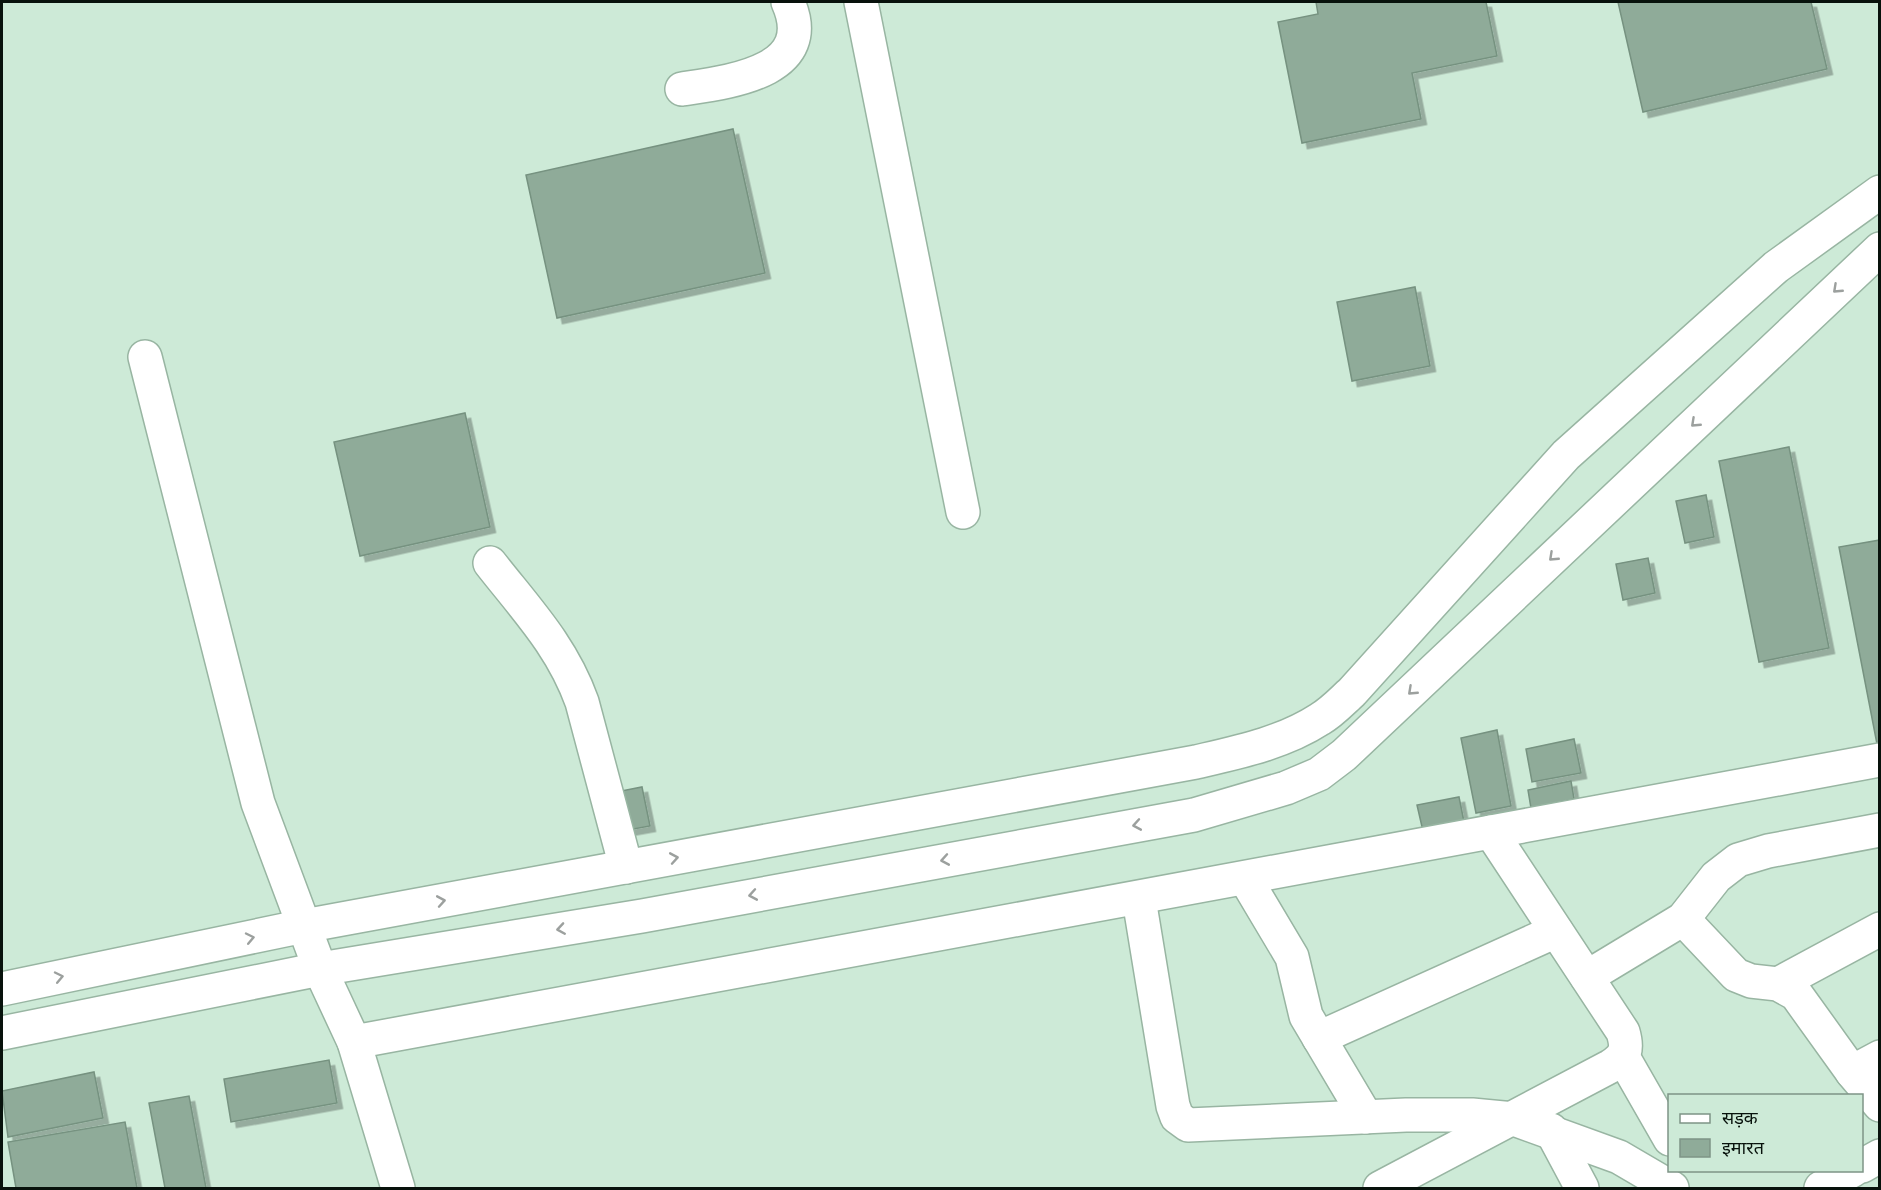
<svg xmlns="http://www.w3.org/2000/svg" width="1881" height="1190" viewBox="0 0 1881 1190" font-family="Barlow,'Noto Sans Devanagari',sans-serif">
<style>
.building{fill:#8fab99;stroke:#769280;stroke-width:1.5;filter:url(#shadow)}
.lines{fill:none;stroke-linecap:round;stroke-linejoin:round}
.minor-casing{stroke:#98b5a2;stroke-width:36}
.minor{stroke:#fff;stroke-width:33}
.oneway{stroke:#9ca09e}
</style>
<defs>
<filter id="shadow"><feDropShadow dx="5.5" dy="5.5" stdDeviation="0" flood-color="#0004"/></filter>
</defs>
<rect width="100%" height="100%" fill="#cdead7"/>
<g class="building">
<path d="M1316,2H1486L1497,56L1412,73L1421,119L1302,143L1278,22L1318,14Z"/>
<path d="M1618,2H1811L1827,69L1643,112Z"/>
<path d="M733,129L765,273L557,318L526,175Z"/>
<path d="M1415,287L1430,366L1352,381L1337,302Z"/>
<path d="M465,413L490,527L360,556L334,442Z"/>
<path d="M1789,447L1829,648L1759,662L1719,461Z"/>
<path d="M1706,495L1714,537L1685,543L1676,501Z"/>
<path d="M1880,540V743L1877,744L1839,547Z"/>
<path d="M1648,558L1655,593L1623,600L1616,564Z"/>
<path d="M1497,730L1511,806L1476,813L1461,738Z"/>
<path d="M1574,739L1581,773L1532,782L1526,749Z"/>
<path d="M1571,781L1574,799L1531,808L1528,790Z"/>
<path d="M642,787L650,826L628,830L621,791Z"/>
<path d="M1459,797L1464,822L1423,831L1417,805Z"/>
<path d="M329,1060L337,1103L231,1122L224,1079Z"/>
<path d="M94,1072L103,1118L8,1137L2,1091Z"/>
<path d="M189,1096L206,1188H165L149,1103Z"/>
<path d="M125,1122L137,1188H16L8,1142Z"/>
</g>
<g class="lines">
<defs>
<g id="minor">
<path d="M861,2L963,512"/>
<path d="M682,89C729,82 819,72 788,2"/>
<path d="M145,357L258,803L320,969L354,1042L398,1188"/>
<path d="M490,563C526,609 562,646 582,702L626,867"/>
<path d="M1245,878L1292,957L1306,1016L1366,1117"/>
<path d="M1139,899L1173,1106L1177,1117L1188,1125L1406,1115H1472L1514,1119L1619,1157L1672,1188"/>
<path d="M1683,919L1736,975L1751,981L1778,984L1796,994L1852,1072L1880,1105"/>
<path d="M1587,977L1683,919L1716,877L1738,860L1768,851L1880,830"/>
<path d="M1778,984L1880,929"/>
<path d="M2,989L304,926L1196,762C1239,752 1283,743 1320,719C1332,712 1342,701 1352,692L1566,455L1776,267L1880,192"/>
<path d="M2,1033L320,969L642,916L1194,815L1286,788L1319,774L1344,755L1880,249"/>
<path d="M1319,1038L1556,931"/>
<path d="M354,1042L1880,760"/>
<path d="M1623,1057L1670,1139"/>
<path d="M1852,1072L1880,1057"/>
<path d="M1551,1130L1582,1188"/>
<path d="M1862,1166L1880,1156"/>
<path d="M1380,1188L1611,1066C1626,1056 1628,1049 1623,1032L1491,832"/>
<path d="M1821,1188L1853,1170"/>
</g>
</defs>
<use href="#minor" class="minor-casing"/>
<use href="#minor" class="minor"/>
</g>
<defs><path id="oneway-chevron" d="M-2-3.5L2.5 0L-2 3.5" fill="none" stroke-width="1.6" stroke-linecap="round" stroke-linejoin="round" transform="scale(1.5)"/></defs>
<g class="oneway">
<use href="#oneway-chevron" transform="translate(1837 289) rotate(137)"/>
<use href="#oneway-chevron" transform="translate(1695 423) rotate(137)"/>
<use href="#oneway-chevron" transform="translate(1553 557) rotate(137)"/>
<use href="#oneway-chevron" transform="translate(1412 691) rotate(137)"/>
<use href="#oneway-chevron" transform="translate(1137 825) rotate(170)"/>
<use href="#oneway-chevron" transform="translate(674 858) rotate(-10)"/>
<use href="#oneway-chevron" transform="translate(945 860) rotate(170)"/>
<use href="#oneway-chevron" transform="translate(753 895) rotate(170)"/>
<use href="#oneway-chevron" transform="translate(441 901) rotate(-10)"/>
<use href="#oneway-chevron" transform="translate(561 929) rotate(171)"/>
<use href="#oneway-chevron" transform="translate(250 938) rotate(-12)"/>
<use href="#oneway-chevron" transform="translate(59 977) rotate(-12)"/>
</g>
<rect width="1881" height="1190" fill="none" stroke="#08120c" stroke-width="6"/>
<rect x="1668" y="1094" width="195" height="78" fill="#cdead7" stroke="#7e9486" stroke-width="1.5"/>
<rect x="1680" y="1114" width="30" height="9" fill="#ffffff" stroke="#7e9486" stroke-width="1.5"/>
<text x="1722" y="1124" font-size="18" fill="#08120c">सड़क</text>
<rect x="1680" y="1139" width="30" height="18" fill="#8fab99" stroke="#7e9486" stroke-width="1.5"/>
<text x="1722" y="1154" font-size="18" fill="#08120c">इमारत</text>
</svg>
